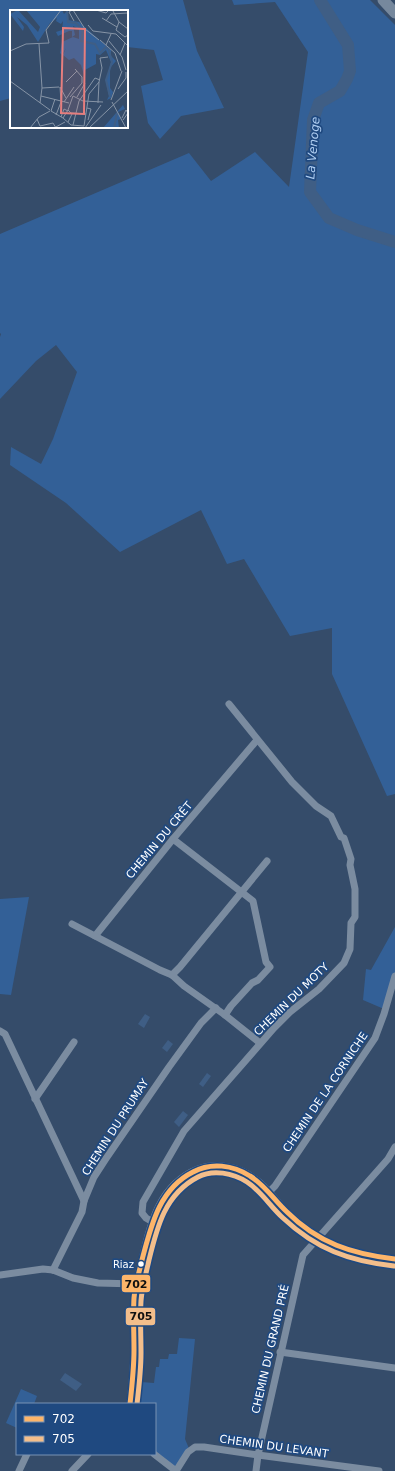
<svg xmlns="http://www.w3.org/2000/svg" width="395" height="1471" viewBox="0 0 395 1471" font-family="'DejaVu Sans',sans-serif">
<style>
.green{fill:#336097}
.water{fill:#3f5e85}
.lines{fill:none;stroke-linecap:round;stroke-linejoin:round}
.river{stroke:#3f5e85;stroke-width:12}
.minor{stroke:#7b8ca0;stroke-width:7}
.secondary{stroke:#76889d;stroke-width:11}
.bus-1-casing{stroke:#1f4980;stroke-width:8}
.bus-2-casing{stroke:#1f4980;stroke-width:8}
.bus-1{stroke:#fdb56a;stroke-width:5}
.bus-2{stroke:#f3be8b;stroke-width:5}
.bus-dot{fill:#fff;stroke:#1f4980;stroke-width:1.5}
.labels{text-anchor:middle;stroke-width:3.5;stroke-linejoin:round;paint-order:stroke}
.bus-label{font-size:10px;fill:#fff;stroke:#1f4980;text-anchor:end}
.street-label{font-size:11px;fill:#fff;stroke:#1f4980}
.water-label{font-size:12px;font-style:italic;fill:#afcdf0;stroke:#1f4980}
.inset-river{fill:none;stroke:#3f5e85;stroke-width:2}
.inset-road{fill:none;stroke:#8694a6;stroke-width:1}
.view{fill:#e67e7e;fill-opacity:0.15;stroke:#e67e7e;stroke-width:2}
.inset-edge{fill:none;stroke:#fff;stroke-width:2}
.line-badge{stroke:#1f4980;stroke-width:1.5}
.pale-badge-label{font-size:11px;text-anchor:middle;font-weight:bold;fill:#111}
</style>
<rect width="100%" height="100%" fill="#354c6a"/>
<g class="green">
<path d="M0,0H183L197,51L224,108L181,116L160,139L148,123L141,86L163,80L154,50L127,47V11H11V98L0,101Z"/>
<path d="M232,0H370L395,25V794L387,796L332,674V628L290,636L244,559L227,564L201,510L120,552L66,503L10,465L11,447L41,464L53,439L77,372L56,345L36,361L0,399V337L1,334L0,333V234L189,153L211,181L255,152L289,187L308,52L275,2L234,5Z"/>
<path d="M29,897L11,995L0,994V899Z"/>
<path d="M395,927V978L384,1009L363,1000L366,969L371,970Z"/>
<path d="M179,1338L195,1339L185,1439L190,1451L176,1468L155,1452V1404H132L135,1392H140L141,1382L154,1383L156,1367H159L160,1359H168L169,1354H177Z"/>
<path d="M21,1389L37,1396L34,1404H17V1428L6,1423Z"/>
</g>
<g class="water">
<path d="M181,807L185,810L173,820L170,816Z"/>
<path d="M145,1014L150,1017L144,1028L138,1024Z"/>
<path d="M168,1040L173,1044L167,1052L162,1048Z"/>
<path d="M207,1073L211,1076L203,1087L199,1084Z"/>
<path d="M183,1111L188,1115L179,1127L174,1122Z"/>
<path d="M65,1373L82,1384L76,1391L60,1380Z"/>
</g>
<g class="lines">
<path class="river" d="M320,0L348,45L350,71L347,79L340,91L319,103L313,120L310,192L329,218L357,230L395,242"/>
<g class="minor">
<path d="M173,839L253,901L266,962L270,967L258,980L252,983L231,1006L225,1015"/>
<path d="M72,924L95,936L173,839L257,740"/>
<path d="M95,936L160,970L172,975L184,986L225,1015L260,1043"/>
<path d="M172,975L180,967L267,861"/>
<path d="M0,1031L5,1034L84,1201"/>
<path d="M35,1099L74,1042"/>
<path d="M269,1192L275,1186L375,1038L384,1014L395,976"/>
<path d="M151,1221L146,1218L142,1213L143,1202L184,1131L274,1028L290,1012L319,989L344,963L350,949L351,923L355,917V889L350,865L351,859L344,838L341,837L331,816L316,806L292,782L229,704"/>
<path d="M53,1270L82,1212L84,1201L94,1177L105,1160L169,1067L201,1023L216,1008"/>
<path d="M0,1275L43,1269L53,1270L73,1278L98,1283L136,1284"/>
<path d="M280,1352L395,1368"/>
<path d="M130,1404C132,1385 134,1366 134,1347C134,1332 133,1316 134,1301C135,1287 138,1274 142,1260C150,1223 160,1184 198,1169C217,1162 240,1167 255,1179C268,1188 276,1201 287,1212C320,1244 350,1255 395,1259"/>
<path d="M154,1454L176,1471"/>
<path d="M19,1471L27,1454"/>
<path d="M72,1471L88,1454"/>
<path d="M176,1471L188,1452L195,1447H204L258,1455L379,1471"/>
<path d="M256,1471L258,1455L303,1255L388,1159L395,1147"/>
</g>
<path class="secondary" d="M383,0L395,13"/>
<defs>
<path id="bus-1" d="M130,1404C132,1386 134,1368 134,1350C134,1333 133,1315 134,1298C135,1285 139,1273 142,1260C151,1226 159,1189 193,1172C211,1162 233,1165 250,1176C265,1185 274,1200 287,1212C318,1243 352,1254 395,1259"/>
<path id="bus-2" d="M137,1404C139,1387 141,1370 141,1353C141,1336 140,1318 141,1301C142,1287 146,1274 149,1260C157,1227 165,1194 198,1177C213,1169 233,1173 247,1182C261,1191 270,1206 283,1218C316,1249 349,1261 394,1266"/>
</defs>
<use href="#bus-1" class="bus-1-casing"/>
<use href="#bus-2" class="bus-2-casing"/>
<use href="#bus-1" class="bus-1"/>
<use href="#bus-2" class="bus-2"/>
</g>
<circle class="bus-dot" cx="141" cy="1264" r="3.5"/>
<g class="labels">
<g class="bus-label">
<text x="134" y="1268">Riaz</text>
</g>
<g class="street-label">
<text transform="translate(159 840) rotate(-50)" y="4">CHEMIN DU CRÊT</text>
<text transform="translate(291 999) rotate(-44)" y="4">CHEMIN DU MOTY</text>
<text transform="translate(325 1092) rotate(-56)" y="4">CHEMIN DE LA CORNICHE</text>
<text transform="translate(115 1127) rotate(-57)" y="4">CHEMIN DU PRUMAY</text>
<text transform="translate(270 1349) rotate(-77)" y="4">CHEMIN DU GRAND PRÉ</text>
<text transform="translate(274 1446) rotate(8)" y="4">CHEMIN DU LEVANT</text>
</g>
<g class="water-label">
<text transform="translate(313 148) rotate(-85)" y="4">La Venoge</text>
</g>
</g>
<g transform="translate(10 10)">
<rect width="118" height="118" fill="#354c6a"/>
<path d="M8,0L28,22L30,17L26,12L16,0H11H52L54,4L58,0V10L69,12L101,40V46L106,51L100,58V78L103,82L101,88L97,90L99,86L96,71L101,52L96,40L90,45L86,44V54L75,60L74,65L71,55L64,48L59,50L53,45L56,38L52,45L50,43L52,32L63,27L69,29V19L63,16L65,25L62,27V21H59L48,26L46,22L52,20L53,11L51,14L46,11L47,8L40,13L28,32L17,15L7,7L14,17L13,21L0,4ZM113,95L115,99L108,102L111,109L108,110L109,118H93Z" fill="#336097"/>
<path class="inset-river" d="M57,0L58,12L66,13L73,21L71,31L85,34L90,43L96,37L99,40L102,52L96,70L100,87M104,118L107,103"/>
<path class="inset-road" d="M62,0L59,2L64,11M63,0L75,19L89,30M86,0L96,3L98,1M103,1L109,12L118,19M92,8L107,17M96,11L101,4L118,3M109,12L106,20L115,27L118,25M78,15L83,21L106,24L118,36M90,30L105,43L111,61M99,31L112,47L116,60M29,34L32,78L30,93M96,35L101,24M0,41L16,34L39,33L36,20L51,0M110,45L115,33M0,71L40,100M56,72L67,61M50,77L56,88M32,78L49,77M108,79L116,68V62M31,86L59,93M60,87L72,73V67L65,59M67,87L75,73M101,90L112,61M54,92L64,77M102,92L116,118M88,93L89,72M77,98L81,99L78,110M58,100L62,104L58,112M41,101L53,108M41,101L45,89M61,103L76,104M46,105L51,92L50,77M51,107L54,99L58,101M53,108L61,115L74,116L79,84L89,72L92,58L90,48L98,47M53,108L58,100L63,86L73,91L93,92M112,108L116,100L118,103L113,110M27,109L30,116L43,113L46,118M63,115L69,91L85,68L90,70M20,118L29,107L40,101M44,118L55,112M75,118L91,95M79,118L118,81"/>
<path class="view" d="M53,18L75,19L74,104L51,103Z"/>
<rect width="118" height="118" class="inset-edge"/>
</g>
<g class="line-badge">
<rect x="121" y="1274" width="30" height="19" rx="4" fill="#fdb56a"/>
<rect x="125" y="1307" width="31" height="19" rx="4" fill="#f3be8b"/>
</g>
<g class="pale-badge-label">
<text x="136" y="1288">702</text>
<text x="141" y="1320">705</text>
</g>
<rect x="16" y="1403" width="140" height="52" fill="#1f4980" stroke="#7992b3"/>
<rect x="24" y="1416" width="20" height="6" fill="#fdb56a" stroke="#7992b3"/>
<text x="52" y="1423" font-size="12" fill="#ffffff">702</text>
<rect x="24" y="1436" width="20" height="6" fill="#f3be8b" stroke="#7992b3"/>
<text x="52" y="1443" font-size="12" fill="#ffffff">705</text>
</svg>
